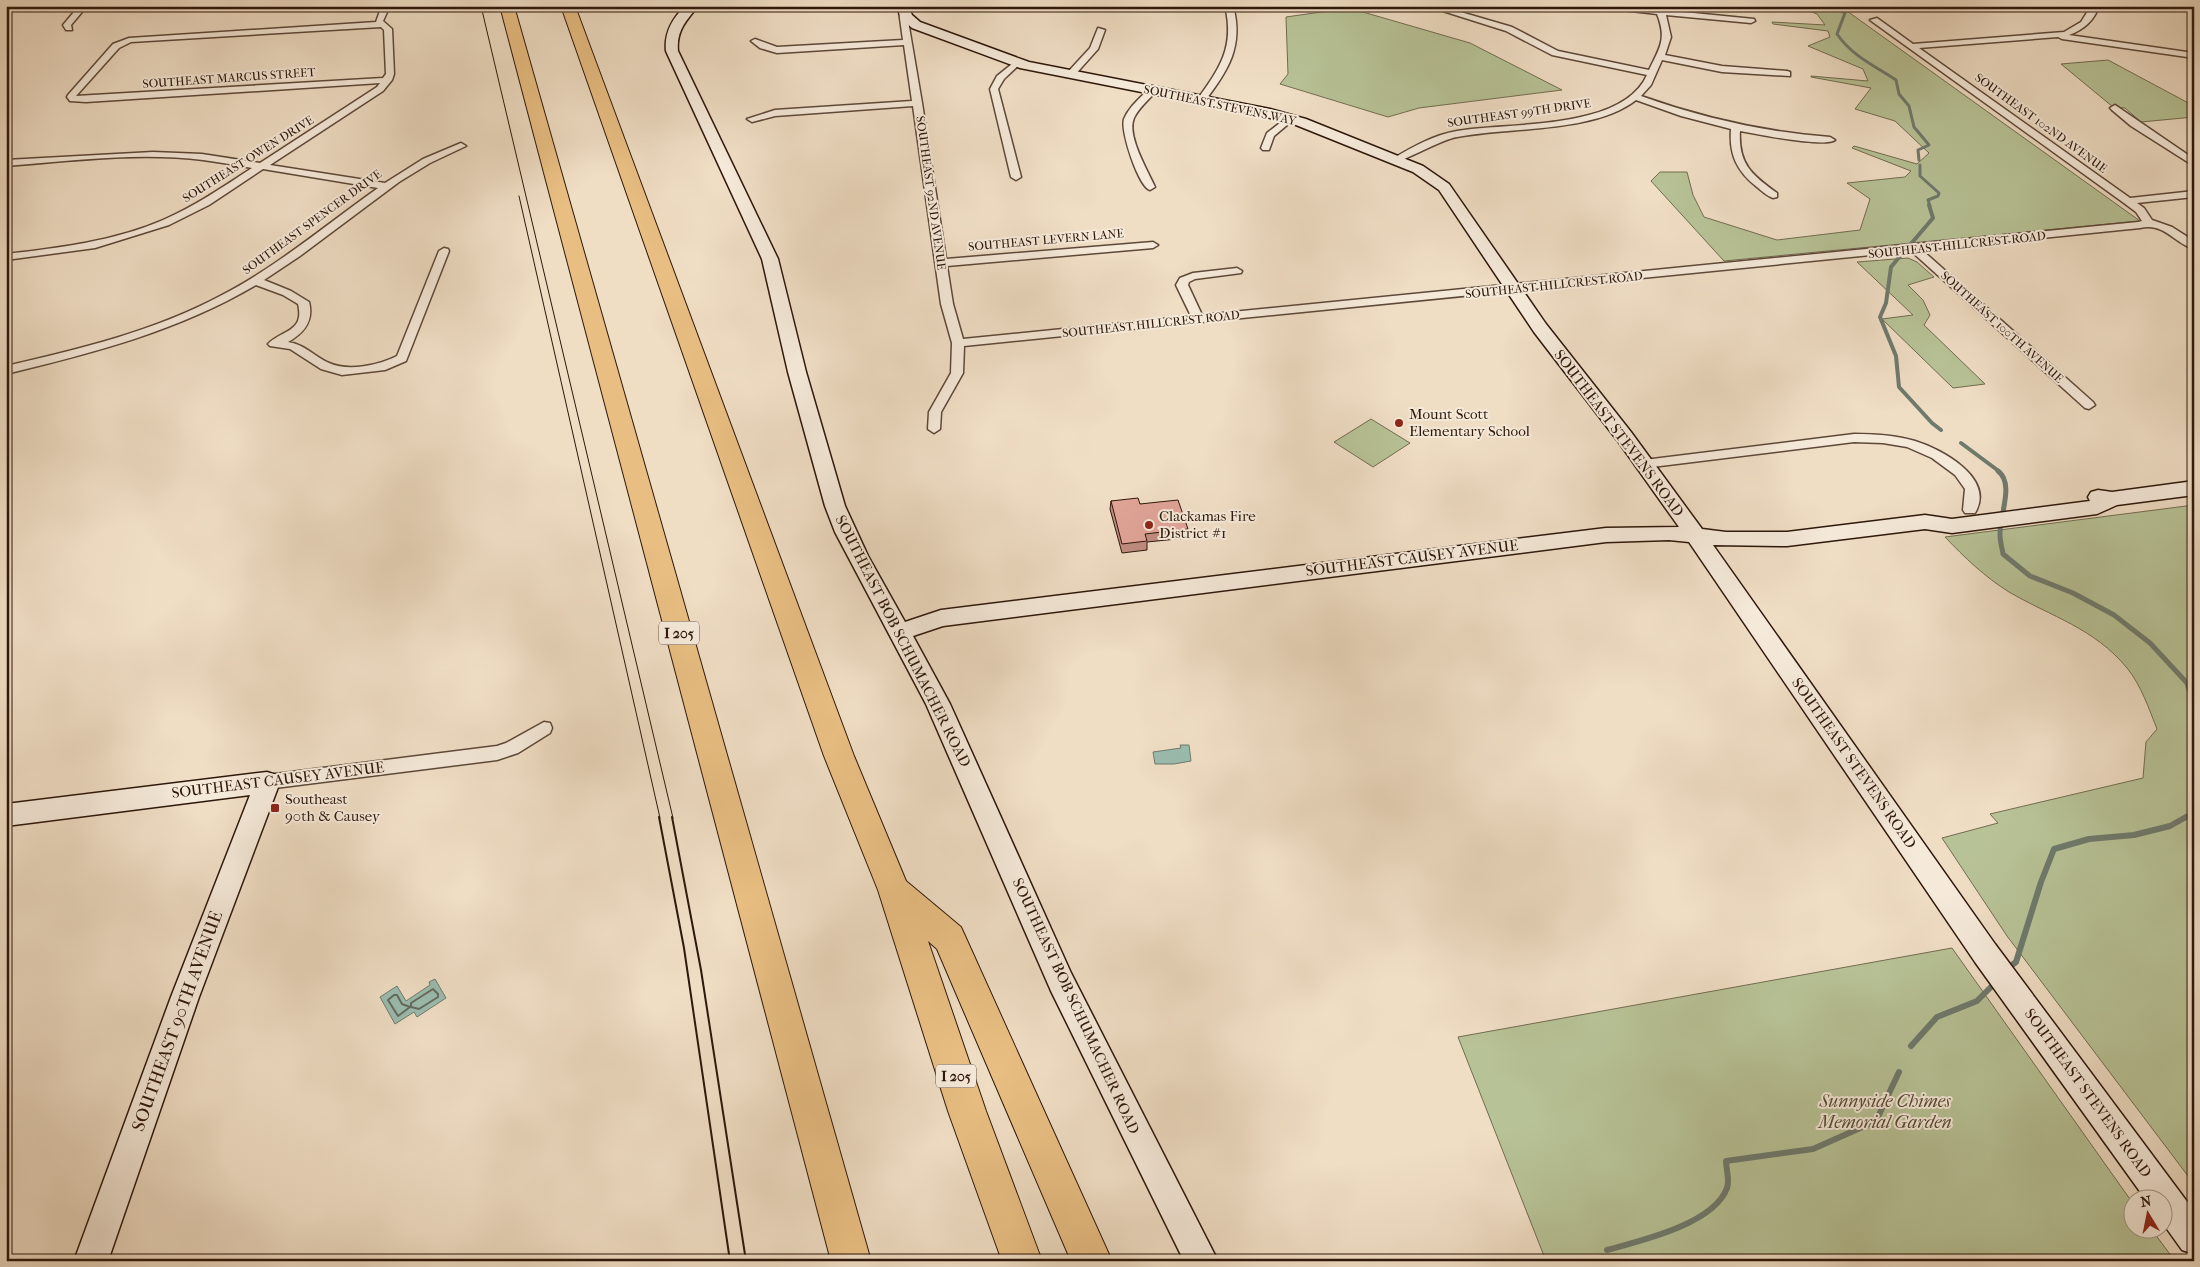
<svg xmlns="http://www.w3.org/2000/svg" width="2200" height="1267" viewBox="0 0 2200 1267" font-family="'IM FELL French Canon',serif">
<style>
.green{fill:#b7c296;stroke:#726c50}
.water{fill:#9abcaf;stroke:#6f7a6d}
.lines{fill:none;stroke-linecap:round;stroke-linejoin:round}
.shore{stroke:#646a5d;stroke-width:2}
.stream-far3{stroke:#6f7a6d;stroke-width:3}
.stream-far2{stroke:#6f7a6d;stroke-width:4}
.stream-far1{stroke:#6f7a6d;stroke-width:5}
.stream{stroke:#6f7a6d;stroke-width:6}
.street-casing{stroke:#5e4839;stroke-width:3}
.secondary-casing{stroke:#2e170b;stroke-width:3}
.highway-casing{stroke:#2e170b;stroke-width:2}
.street{fill:#f5e9d9;fill-rule:evenodd}
.secondary{fill:#f5e9d9;fill-rule:evenodd}
.highway{fill:#e8be82;fill-rule:evenodd}
.tram-far1{stroke:#2e170b;stroke-width:1}
.tram{stroke:#2e170b;stroke-width:2}
.wall{fill:#c18d82;stroke:#2e170b}
.building{fill:#e0a497;stroke:#2e170b}
.poi-dot{fill:#8f2418;stroke:#f5e9d9;stroke-width:2}
.labels{text-anchor:middle;stroke-width:4;stroke-linejoin:round;paint-order:stroke}
.far-street-label{font-size:12px;fill:#2e170b;stroke:#f5e9d9}
.shield{fill:#f5e9d9;stroke:#6a5649;stroke-width:1}
.shield-label{font-size:14px;font-weight:bold;fill:#2e170b}
.poi-label{font-size:15px;fill:#2e170b;stroke:#f5e9d9;text-anchor:start}
.street-label{font-size:15px;fill:#2e170b;stroke:#f5e9d9}
.near-street-label{font-size:18px;fill:#2e170b;stroke:#f5e9d9}
.near-park-label{font-size:18px;font-style:italic;fill:#574a35;stroke:#f5e9d9}
</style>
<rect width="100%" height="100%" fill="#efddc4"/>
<filter id="stains"><feTurbulence type="fractalNoise" baseFrequency=".004" numOctaves="4"/><feColorMatrix values="0 0 0 0 .2 0 0 0 0 .09 0 0 0 0 .02 0 0 0 .5 -.17"/></filter>
<radialGradient id="worn" r=".72"><stop offset=".6" stop-color="#630" stop-opacity="0"/><stop offset="1" stop-color="#630" stop-opacity=".3"/></radialGradient>
<g class="green">
<path d="M1797,6H1840L2140,221L1724,261L1651,181L1660,172H1687L1693,195L1704,217L1777,240L1860,230L1870,199L1847,183L1905,177L1911,171L1852,148L1854,146L1917,164L1929,153L1895,121L1855,109L1871,88L1811,77V76L1868,81L1863,69L1808,46L1830,37L1828,31L1773,24L1772,22L1825,25L1817,14Z"/>
<path d="M1349,8L1470,43L1562,90L1419,108L1388,117L1280,84L1288,74L1286,17Z"/>
<path d="M2108,60L2194,106V117L2141,122L2125,108L2113,107L2061,64Z"/>
<path d="M1908,258L1917,262L1934,277L1908,285L1923,300L1930,315L1924,325L1985,384L1953,388L1882,319L1913,315L1857,262Z"/>
<path d="M1371,419L1410,443L1373,467L1334,442Z"/>
<path d="M2194,505V1184L2007,936L1942,838L1998,823L1990,814L2143,778L2146,742L2157,729C2149,709 2141,685 2127,668C2094,628 2052,617 2009,592C1985,577 1965,558 1945,537Z"/>
<path d="M1952,948L2132,1202V1230H2152L2175,1261H1546L1458,1037Z"/>
</g>
<g class="water">
<path d="M1180,745H1189L1191,761L1174,764H1155L1153,752L1181,748Z"/>
<path d="M435,979L446,998L417,1017L414,1012L395,1024L380,997L397,986L406,1001L430,985L429,982Z"/>
</g>
<g class="lines">
<g class="shore">
<path d="M433,989L438,994V997L419,1009L411,1007V1003Z"/>
<path d="M394,995H397L402,1004L410,1007L398,1016L388,1000Z"/>
</g>
<g class="stream-far3">
<path d="M1834,6L1845,13L1837,34C1852,56 1875,66 1896,80L1899,94L1909,106L1914,127L1929,145L1918,150L1919,160"/>
<path d="M1920,165V176L1939,193L1938,196L1928,200L1930,206"/>
</g>
<g class="stream-far2">
<path d="M1910,245L1933,218L1929,205"/>
<path d="M1901,255L1891,267L1886,303L1880,317L1896,356L1899,387L1932,423L1941,430"/>
<path d="M1961,443L2000,472"/>
</g>
<g class="stream-far1">
<path d="M1998,471C2015,484 1999,516 2000,535C2000,541 2002,548 2003,554L2030,576L2073,593L2114,615L2150,643L2187,683L2194,706"/>
<path d="M2184,818L2194,813"/>
</g>
<g class="stream">
<path d="M2012,965L2016,962L2041,882L2054,849L2089,839L2134,835L2170,826L2186,817"/>
<path d="M1911,1046L1937,1017L1977,1001L1991,987"/>
<path d="M1607,1250C1640,1241 1714,1224 1727,1188C1730,1180 1726,1169 1726,1161L1813,1149L1876,1121L1899,1072"/>
</g>
<defs>
<g id="street">
<path d="M79,6H87L71,25L72,30H66L63,25Z"/>
<path d="M1225,6H1233C1244,46 1228,71 1204,102H1198L1197,100C1220,68 1235,47 1225,6Z"/>
<path d="M1427,6H1440L1512,27L1558,51L1649,70C1660,47 1667,39 1657,14L1605,8L1601,6L1655,9L1654,6H1662L1663,10L1754,19L1755,21L1751,23L1666,15L1671,37L1665,55L1722,66L1787,71L1790,72V76L1722,72L1662,60L1651,85L1641,96C1703,118 1764,132 1830,137L1835,140C1825,148 1756,134 1740,131C1738,164 1752,175 1777,193V197L1773,198C1767,196 1762,191 1757,187C1737,171 1729,155 1731,129L1681,116L1636,100C1594,133 1509,127 1457,137C1442,139 1401,163 1394,162V158C1414,146 1434,135 1457,131C1508,122 1622,131 1647,75L1552,55L1506,31Z"/>
<path d="M2091,6H2099C2094,21 2083,30 2069,35L2194,53V58L2062,39L2058,37L1919,48L2130,198L2194,191V197L2137,203L2144,208L2152,220L2172,227L2194,241V249C2174,243 2164,222 2140,228L1922,250L2093,402L2095,405L2089,409L2085,408L1911,251L964,346L963,373L941,412L940,429L934,433L928,429L929,412L951,373L952,343L941,304L913,106L775,116L752,122L747,119L775,110L912,101L904,45L777,53L760,48L751,41L755,39L777,47L903,40L899,11L906,9L922,103L946,259L1153,242L1158,245L1153,248L947,266L953,304L963,339L1191,316L1176,285L1180,278L1193,273L1237,268L1242,271L1241,273L1195,279L1189,282L1188,285L1202,315L2138,222L2142,221L2136,212L2124,203L1870,20L1877,18L1913,44L2064,32L2081,22Z"/>
<path d="M381,8L388,10L383,21L392,29L394,74L392,80L383,91L270,165L385,183L423,159L461,143L466,146L430,163L399,182L300,256L264,280L291,291L309,302C314,321 304,333 288,342C304,344 315,357 329,363C349,372 379,365 397,356L439,251L444,248L448,249L449,251L406,361L385,370L342,375L321,369L290,349L270,346L268,344C282,330 305,332 298,304L283,295L256,285C178,331 93,353 6,374V366C80,349 155,331 222,295C278,266 327,224 378,188L263,169L209,205L169,225L95,248L6,260V254C58,248 115,241 163,220C195,206 223,187 252,168C236,165 219,162 203,160C138,152 71,161 6,166V160L153,152L202,154L260,163L377,87L380,83L86,102L70,101L67,97L68,95L113,44L129,38L376,22ZM381,27L384,30L386,74L383,78L76,96L119,48L131,42Z"/>
<path d="M1098,28L1105,30L1098,49L1073,77H1067V73L1090,48Z"/>
<path d="M1017,60L1021,63L1004,79L998,89L1021,177L1016,180L1011,177L990,89L997,76Z"/>
<path d="M1152,88L1156,91C1149,100 1139,107 1134,118C1126,135 1148,171 1155,187L1150,190C1139,187 1120,131 1124,119C1129,107 1140,98 1149,89Z"/>
<path d="M2115,105L2194,159V166L2131,126L2112,110L2110,108Z"/>
<path d="M1290,115L1293,116V120L1274,136L1269,150H1263L1261,148L1267,133Z"/>
<path d="M1854,434C1875,434 1895,435 1915,441C1941,449 1996,478 1975,513H1965L1963,510L1965,489L1955,475L1932,458L1907,447L1883,443L1854,442L1644,468L1637,464L1644,460Z"/>
<path d="M544,722L550,723L552,728L550,733L518,753L497,760L267,789L261,787L259,782L261,777L267,775L497,746L506,743Z"/>
</g>
<g id="secondary">
<path d="M685,6H698C686,21 676,31 678,51L778,259L806,372L845,506L868,556L905,622L941,610L1606,528L1679,527L1617,440L1534,332L1439,190L1413,172L1296,125L1263,116L1020,68L912,28L903,20L896,6H908L912,15L920,22L1029,62L1270,109L1306,119L1423,166L1449,184L1546,324L1631,432L1702,529L1726,532H1787L1925,515L1952,519L2090,501L2088,497L2091,492L2098,490L2112,492L2194,481V495L2117,505L2097,514L1952,533L1925,529L1787,546L1713,545L1995,944L2194,1211V1254L2182,1250L2162,1222V1200H2146L1975,962L1689,542L1669,540L1606,542L943,626L913,636L950,704L1071,973L1218,1261H1184L1051,991L926,704L835,532L825,506L788,372L762,259L666,51C664,33 672,19 685,6Z"/>
<path d="M267,772L276,775L280,782L199,997L108,1261H74L171,997L250,795L6,826V804Z"/>
</g>
<g id="highway">
<path d="M500,6H514L871,1261H831Z"/>
<path d="M561,6H575L854,756L906,881L961,927L1112,1261H1071L937,949L928,941L986,1111L1042,1261H1002L948,1111L878,890L824,756Z"/>
</g>
</defs>
<use href="#street" class="street-casing"/>
<use href="#secondary" class="secondary-casing"/>
<use href="#highway" class="highway-casing"/>
<use href="#street" class="street"/>
<use href="#secondary" class="secondary"/>
<use href="#highway" class="highway"/>
<g class="tram-far1">
<path d="M481,6L673,818"/>
<path d="M519,196L660,818"/>
</g>
<g class="tram">
<path d="M659,817L684,948L730,1261"/>
<path d="M672,817L701,970L746,1261"/>
</g>
</g>
<path class="wall" d="M1111,501L1140,504L1188,529L1187,538L1147,542V550L1122,553L1110,509Z"/>
<path class="building" d="M1138,498L1140,504L1178,500L1188,529L1145,534L1147,541L1122,544L1111,501Z"/>
<g class="poi-dot">
<circle cx="1399" cy="423" r="5"/>
<circle cx="1149" cy="525" r="5"/>
<rect x="270" y="803" width="10" height="10" rx="2.5"/>
</g>
<g class="labels">
<g class="far-street-label">
<text transform="translate(229 78) rotate(-4)" y="4">SOUTHEAST MARCUS STREET</text>
<text transform="translate(1220 105) rotate(12)" y="4">SOUTHEAST STEVENS WAY</text>
<text transform="translate(1519 113) rotate(-8)" y="4">SOUTHEAST 99TH DRIVE</text>
<text transform="translate(2041 123) rotate(36)" y="4">SOUTHEAST 102ND AVENUE</text>
<text transform="translate(248 159) rotate(-32)" y="4">SOUTHEAST OWEN DRIVE</text>
<text transform="translate(931 193) rotate(82)" y="4">SOUTHEAST 92ND AVENUE</text>
<text transform="translate(312 222) rotate(-36)" y="4">SOUTHEAST SPENCER DRIVE</text>
<text transform="translate(1046 240) rotate(-5)" y="4">SOUTHEAST LEVERN LANE</text>
<text transform="translate(1957 245) rotate(-6)" y="4">SOUTHEAST HILLCREST ROAD</text>
<text transform="translate(1554 285) rotate(-6)" y="4">SOUTHEAST HILLCREST ROAD</text>
<text transform="translate(1151 324) rotate(-6)" y="4">SOUTHEAST HILLCREST ROAD</text>
<text transform="translate(2002 327) rotate(42)" y="4">SOUTHEAST 100TH AVENUE</text>
</g>
<g class="shield">
<rect x="659" y="621.5" width="40" height="23" rx="4"/>
<rect x="936" y="1064.5" width="40" height="23" rx="4"/>
</g>
<g class="shield-label">
<text x="679" y="638">I 205</text>
<text x="956" y="1081">I 205</text>
</g>
<g class="poi-label">
<text x="1409" y="419">Mount Scott<tspan x="1409" dy="17">Elementary School</tspan></text>
<text x="1159" y="521">Clackamas Fire<tspan x="1159" dy="17">District #1</tspan></text>
<text x="285" y="804">Southeast<tspan x="285" dy="17">90th &amp; Causey</tspan></text>
</g>
<g class="street-label">
<text transform="translate(1619 433) rotate(53)" y="5">SOUTHEAST STEVENS ROAD</text>
<text transform="translate(1412 558) rotate(-7)" y="5">SOUTHEAST CAUSEY AVENUE</text>
<text transform="translate(903 641) rotate(63)" y="5">SOUTHEAST BOB SCHUMACHER ROAD</text>
<text transform="translate(1854 763) rotate(55)" y="5">SOUTHEAST STEVENS ROAD</text>
<text transform="translate(278 780) rotate(-7)" y="5">SOUTHEAST CAUSEY AVENUE</text>
<text transform="translate(1076 1006) rotate(65)" y="5">SOUTHEAST BOB SCHUMACHER ROAD</text>
<text transform="translate(2088 1093) rotate(54)" y="5">SOUTHEAST STEVENS ROAD</text>
</g>
<g class="near-street-label">
<text transform="translate(177 1021) rotate(-70)" y="6">SOUTHEAST 90TH AVENUE</text>
</g>
<g class="near-park-label">
<text x="1885" y="1107">Sunnyside Chimes<tspan x="1885" dy="21">Memorial Garden</tspan></text>
</g>
</g>
<rect width="2200" height="1267" fill="none" stroke="#efddc4" stroke-width="25"/>
<rect x="8" y="8" width="2185" height="1252" fill="none" stroke="#2e170b" stroke-width="2.5"/>
<rect x="12" y="12" width="2175" height="1242" fill="none" stroke="#2e170b"/>
<g transform="translate(2148 1214) rotate(350)"><circle r="24" fill="#f5e9d9" stroke="#a59587"/>
<path d="M0-4L9 19L0 12L-9 19Z" fill="#8f2418"/>
<text y="-8" font-size="14" font-weight="bold" text-anchor="middle" fill="#2e170b">N</text>
</g>
<rect width="100%" height="100%" filter="url(#stains)"/>
<rect width="100%" height="100%" fill="url(#worn)"/>
</svg>
